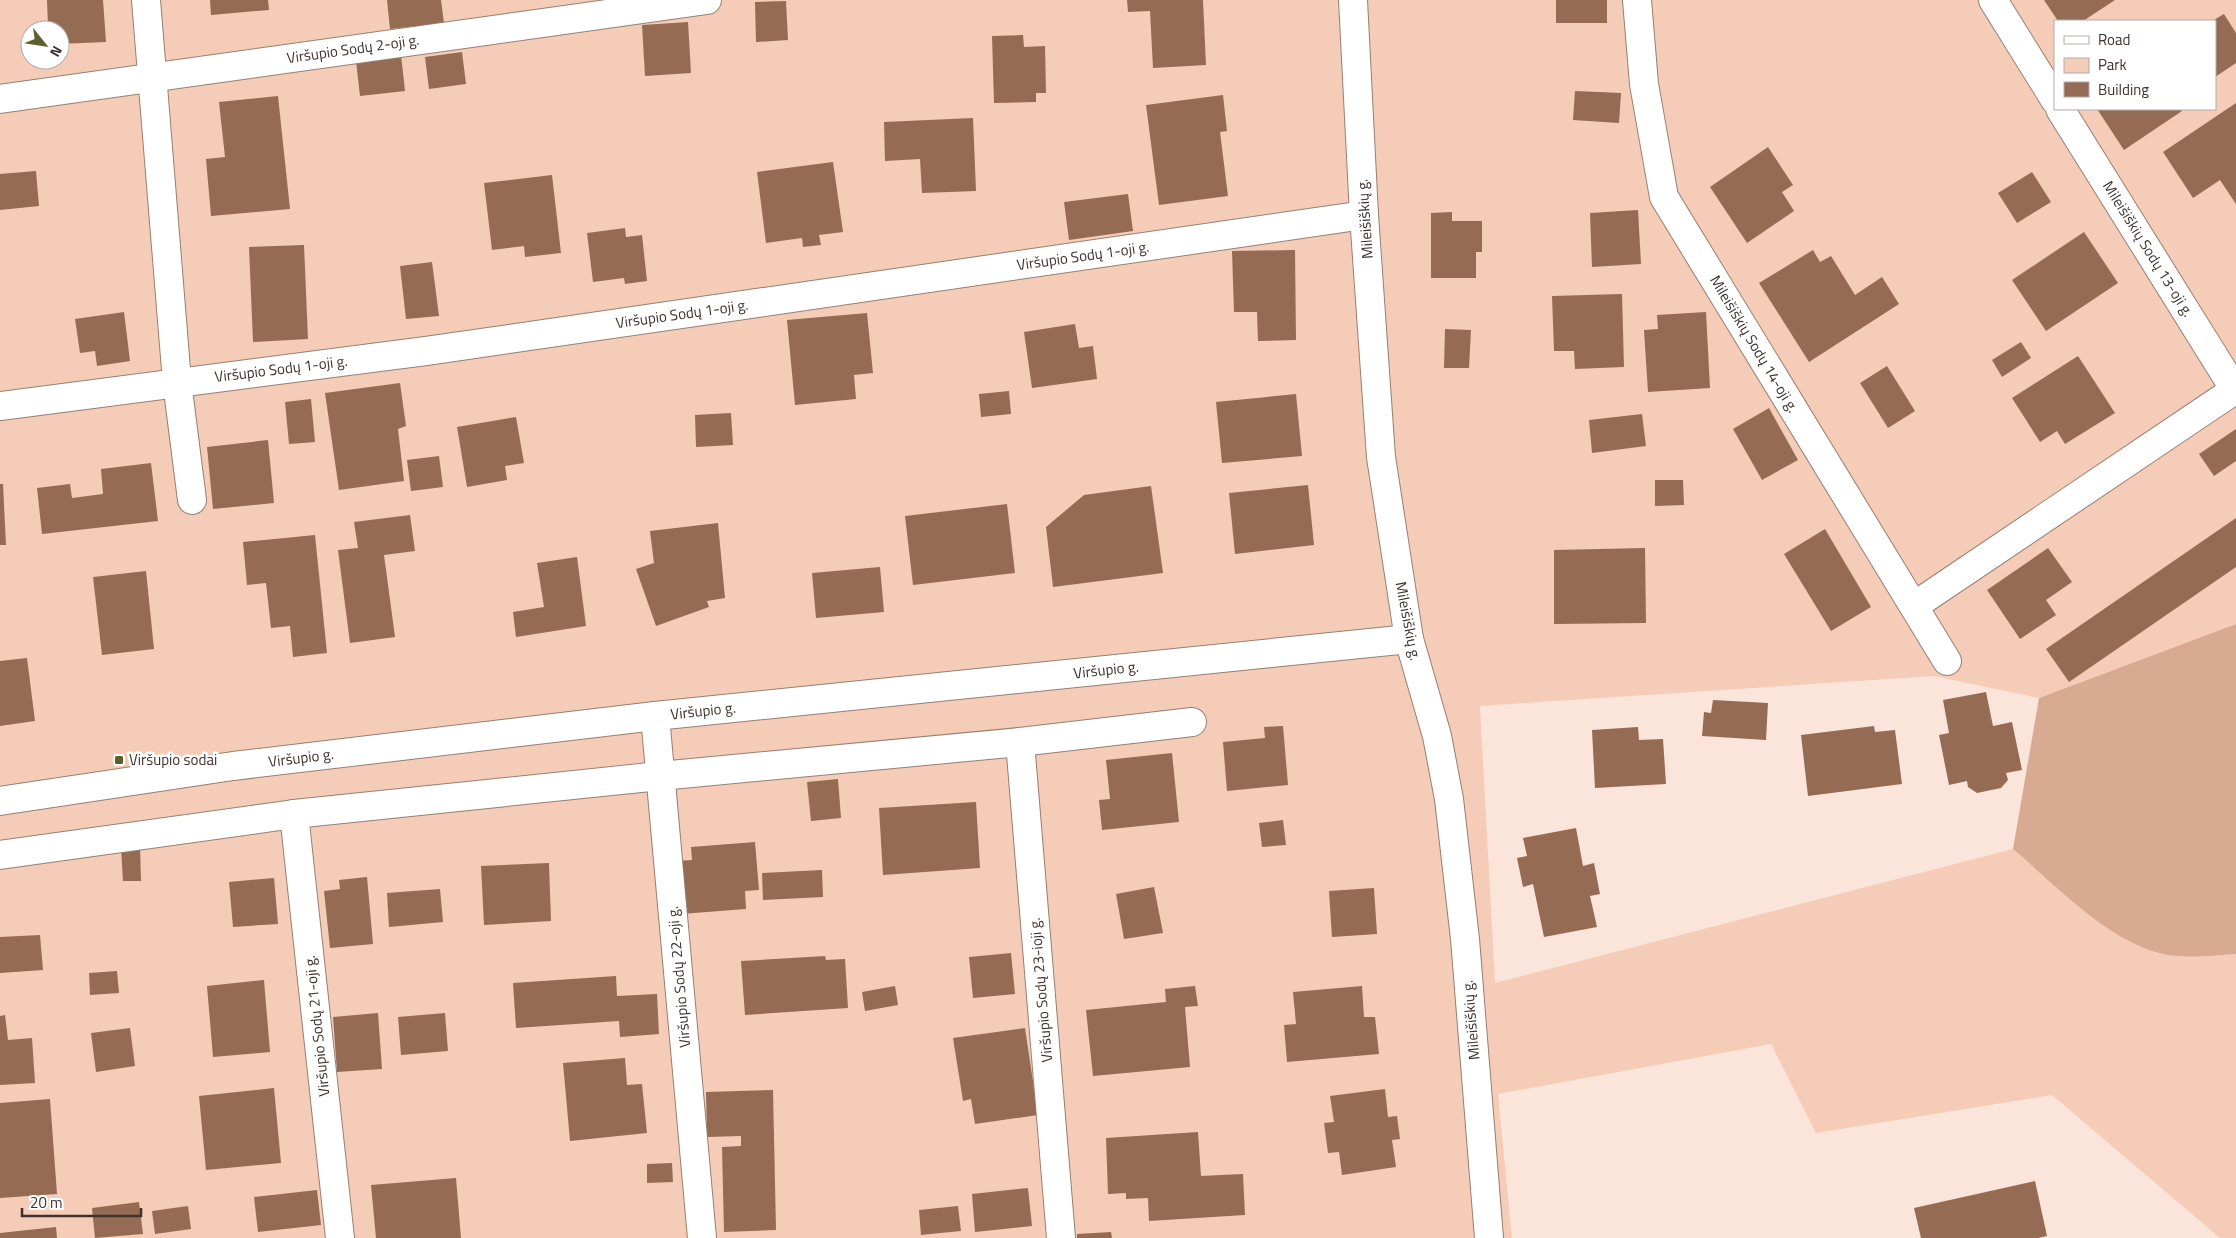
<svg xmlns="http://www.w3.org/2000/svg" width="2236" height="1238" viewBox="0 0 2236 1238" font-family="'Titillium Web',sans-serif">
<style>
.green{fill:#f4ccb7;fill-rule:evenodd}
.forest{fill:#d9aa92}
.building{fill:#966b54}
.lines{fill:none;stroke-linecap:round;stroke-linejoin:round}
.minor-casing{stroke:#977f72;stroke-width:30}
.minor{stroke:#fff;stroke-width:28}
.poi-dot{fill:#5c602e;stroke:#fff;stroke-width:2}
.labels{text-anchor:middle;stroke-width:5;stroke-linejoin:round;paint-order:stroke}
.street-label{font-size:15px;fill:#3d322d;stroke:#fff}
.poi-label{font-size:15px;fill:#3d322d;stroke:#fff;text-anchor:start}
</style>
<rect width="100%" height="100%" fill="#fbe5db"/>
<path class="green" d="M0,0H2236V624L2039,698L1934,676L1480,706L1495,983L2013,849C2054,884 2101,934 2152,951C2179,960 2208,956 2236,954V1238H2220L2052,1095L1816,1133L1771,1044L1498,1094L1512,1238H0ZM2055,21H2215V109H2055ZM30,30H60V60H30Z"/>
<path class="forest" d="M2236,624V954C2208,956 2179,960 2152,951C2101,934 2054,884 2013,849L2039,698Z"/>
<g class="building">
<path d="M47,0H103L106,42L60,44V30H56V25L48,26Z"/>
<path d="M210,0H268L269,10L211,15Z"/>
<path d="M387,0H441L444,23L390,29Z"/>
<path d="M1127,0H1203L1206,65L1153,68L1150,11L1128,12Z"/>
<rect x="1556" y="0" width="51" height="23"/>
<path d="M2044,0H2115L2083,21H2058Z"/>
<path d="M786,1L788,40L756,42L755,2Z"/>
<path d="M2224,14L2236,33V63L2215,77V21H2212Z"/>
<path d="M688,22L691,73L645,76L642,25Z"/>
<path d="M1023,35L1024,47L1045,46L1046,93H1036V102L994,103L992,36Z"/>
<path d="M462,52L466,84L429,89L425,57Z"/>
<path d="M401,55L405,91L360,96L356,61Z"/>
<path d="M1575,91L1621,93L1619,123L1573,120Z"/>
<path d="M1223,95L1227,131L1220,132L1228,196L1159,205L1146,105Z"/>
<path d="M278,96L290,209L211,216L206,159L225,157L219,102Z"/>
<path d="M2236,103V204L2220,180L2193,198L2163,152Z"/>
<path d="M2097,109H2181L2182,111L2124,150Z"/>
<path d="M973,118L976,191L922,193L920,159L885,161L884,122Z"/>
<path d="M1768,147L1793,185L1782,192L1794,211L1747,243L1710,187Z"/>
<path d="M833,162L843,232L819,235L821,245L803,247L802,238L766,243L757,172Z"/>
<path d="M36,171L39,206L0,210V174Z"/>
<path d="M2032,172L2051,202L2017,223L1998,193Z"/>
<path d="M552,175L561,253L525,257L524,246L492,250L484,183Z"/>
<path d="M1128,194L1133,231L1069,240L1064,202Z"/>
<path d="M1638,210L1641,264L1592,267L1590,213Z"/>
<path d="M1452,212V221H1482V252H1476V278H1431V213Z"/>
<path d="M625,228L626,237L642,235L647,281L625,284L624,278L593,282L587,233Z"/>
<path d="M2084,232L2118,283L2046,331L2012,280Z"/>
<path d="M304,245L308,339L253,342L249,247Z"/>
<path d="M1295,250L1296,340L1258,341L1257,312H1234L1232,251Z"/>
<path d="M1813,250L1820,262L1831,256L1855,295L1882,277L1899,304L1809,362L1759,283Z"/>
<path d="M432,262L439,316L406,319L400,266Z"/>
<path d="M1622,294L1624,367L1575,369L1574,351H1554L1552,296Z"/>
<path d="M124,312L130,361L97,366L95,351L80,353L75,319Z"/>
<path d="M1706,312L1710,388L1648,392L1644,330L1658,329L1657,315Z"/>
<path d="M867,313L873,373L854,375L856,399L795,405L787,320Z"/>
<path d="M1075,324L1079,348L1093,346L1097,379L1032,388L1024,332Z"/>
<path d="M1445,329L1471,330L1469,368H1444Z"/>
<path d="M2021,342L2031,358L2002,377L1992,360Z"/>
<path d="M2078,356L2115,413L2065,444L2057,431L2040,442L2012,398Z"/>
<path d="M1887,366L1915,411L1888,428L1860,383Z"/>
<path d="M400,383L406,426L398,429L404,481L339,490L325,393Z"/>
<path d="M1009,391L1011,414L981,417L979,394Z"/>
<path d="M1296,394L1302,456L1222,463L1216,402Z"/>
<path d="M311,399L315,442L289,444L285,402Z"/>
<path d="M1769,408L1798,460L1762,480L1733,429Z"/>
<path d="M731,413L733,445L696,447L695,415Z"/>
<path d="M1642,414L1646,446L1592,453L1589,420Z"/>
<path d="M516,417L524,463L505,466L507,480L467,487L457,427Z"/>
<path d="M2236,429V461L2214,476L2199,454Z"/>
<path d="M268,440L274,503L213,509L207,447Z"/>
<path d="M439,456L443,487L411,491L407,460Z"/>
<path d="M151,463L158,521L42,534L37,488L70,484L72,498L103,494L101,469Z"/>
<path d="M1655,480H1683L1684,505L1655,506Z"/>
<path d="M0,484H3L6,545H0Z"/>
<path d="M1308,485L1314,545L1235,554L1229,493Z"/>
<path d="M1151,486L1163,573L1053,587L1046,527L1084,495Z"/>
<path d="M1007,504L1015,573L913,585L905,516Z"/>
<path d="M410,515L415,551L384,555L395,637L350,643L338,550L358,548L354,522Z"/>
<path d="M2236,518V567L2069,682L2046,649Z"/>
<path d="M718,523L725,598L707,601L709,607L656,626L636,569L654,563L650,531Z"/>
<path d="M1825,529L1871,607L1831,631L1784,554Z"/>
<path d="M315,535L327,653L293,657L290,626L271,628L266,583L247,585L243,542Z"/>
<path d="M1645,548L1646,623L1554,624V550Z"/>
<path d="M2048,548L2072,582L2046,600L2056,615L2020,639L1987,590Z"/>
<path d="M577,557L586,626L516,637L513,612L544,607L537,563Z"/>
<path d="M880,567L884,612L816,618L812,573Z"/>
<path d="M146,571L154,649L102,655L93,577Z"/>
<path d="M27,658L35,721L0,726V661Z"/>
<path d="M1986,692L1993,726L2012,722L2022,770L2006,773L2008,780L2001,788L1977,793L1968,787L1967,781L1949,785L1939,735L1949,733L1943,700Z"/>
<path d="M1713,700L1768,703L1766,740L1702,736L1704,712L1711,713Z"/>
<path d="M1283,726L1288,785L1227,791L1223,742L1265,738L1264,727Z"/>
<path d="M1874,726L1875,732L1895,730L1902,784L1808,796L1801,735Z"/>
<path d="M1638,727L1639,740L1663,739L1666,784L1595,788L1592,730Z"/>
<path d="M1172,753L1179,822L1102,830L1099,800L1110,799L1106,760Z"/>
<path d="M838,779L841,818L811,821L807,782Z"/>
<path d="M976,802L980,868L883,875L879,808Z"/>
<path d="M1283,820L1286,845L1262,847L1259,823Z"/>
<path d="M1576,828L1583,866L1594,863L1600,894L1590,896L1597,927L1544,937L1533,884L1523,887L1517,858L1527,856L1523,838Z"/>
<path d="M755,842L759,890L745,891L746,909L681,914L677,861L692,860L691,847Z"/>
<path d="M140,847L141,881H123L121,848Z"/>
<path d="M549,863L551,921L484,925L481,866Z"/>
<path d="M822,870L823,897L763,900L762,873Z"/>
<path d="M367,877L373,944L330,948L324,891L340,889L339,880Z"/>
<path d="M274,878L278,924L233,927L229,882Z"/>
<path d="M1154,887L1163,933L1124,939L1116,894Z"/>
<path d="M1374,888L1377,934L1332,937L1329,891Z"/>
<path d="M440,889L443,922L389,927L387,893Z"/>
<path d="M40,935L43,970L0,973V937Z"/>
<path d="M1011,953L1015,994L973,998L969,957Z"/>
<path d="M825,956L826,960L845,959L848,1008L745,1015L741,961Z"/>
<path d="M117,971L119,993L90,995L89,973Z"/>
<path d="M616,976L617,996L657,994L659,1034L620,1037L619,1021L516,1028L513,983Z"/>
<path d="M264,980L270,1052L213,1057L207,986Z"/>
<path d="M895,986L898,1005L865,1011L862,992Z"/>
<path d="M1195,986L1198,1006L1185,1007L1190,1067L1093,1076L1086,1010L1166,1002L1165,989Z"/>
<path d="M1362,986L1364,1017H1375L1379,1054L1287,1062L1284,1025L1296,1024L1293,992Z"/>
<path d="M378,1013L382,1069L337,1072L333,1017Z"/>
<path d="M445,1013L448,1051L401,1055L398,1017Z"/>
<path d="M5,1015L8,1040L32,1038L35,1083L0,1085V1016Z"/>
<path d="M130,1028L135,1066L96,1072L91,1033Z"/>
<path d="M1025,1028L1038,1115L975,1124L971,1099L963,1101L953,1038Z"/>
<path d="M625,1058L627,1085L642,1084L647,1133L570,1141L563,1063Z"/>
<path d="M274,1088L281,1163L206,1170L199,1096Z"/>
<path d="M1385,1089L1388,1117L1397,1116L1400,1139L1392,1140L1396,1167L1342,1175L1339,1152L1328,1153L1324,1123L1334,1122L1330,1096Z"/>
<path d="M773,1090L776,1230L724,1232L722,1147L741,1146V1136L707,1137L706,1092Z"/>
<path d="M50,1099L57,1194L0,1198V1103Z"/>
<path d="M1198,1132L1201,1176L1243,1174L1245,1215L1149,1221L1148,1198L1126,1199V1193L1108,1194L1106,1138Z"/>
<path d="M672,1163L673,1182L647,1183V1164Z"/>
<path d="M456,1178L461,1238H376L371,1185Z"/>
<path d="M2035,1181L2047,1236L2038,1238H1921L1914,1208Z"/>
<path d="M1028,1188L1032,1226L975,1232L972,1194Z"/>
<path d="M317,1190L321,1225L258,1232L254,1197Z"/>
<path d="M139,1202L143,1234L95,1238L92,1208Z"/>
<path d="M188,1206L191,1229L155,1234L152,1211Z"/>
<path d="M958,1206L961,1231L921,1235L919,1210Z"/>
<path d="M56,1227L57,1238H0V1233Z"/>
<path d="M1111,1232L1112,1238H1077V1234Z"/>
</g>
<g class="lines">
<defs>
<g id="minor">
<path d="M146,0L177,382L192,500"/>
<path d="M1353,0L1364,215L1381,457L1409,639L1437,736L1449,799L1465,939L1489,1238"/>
<path d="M1637,0L1644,84L1664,197L1947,661"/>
<path d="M1993,0L2055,100"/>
<path d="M0,99L707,0"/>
<path d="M2060,109L2235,390"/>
<path d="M0,406L426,351L1364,215"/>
<path d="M1914,606L2236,389"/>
<path d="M655,716L702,1238"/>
<path d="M1020,742L1061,1238"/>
<path d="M0,801L233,766L655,716L1409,639"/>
<path d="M294,814L340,1238"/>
<path d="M0,855L294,814L660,776L1020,742L1192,722"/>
</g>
</defs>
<use href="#minor" class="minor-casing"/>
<use href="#minor" class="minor"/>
</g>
<rect class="poi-dot" x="114" y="755" width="10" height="10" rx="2.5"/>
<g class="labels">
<g class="street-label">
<text transform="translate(353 49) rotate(-8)" y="5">Viršupio Sodų 2-oji g.</text>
<text transform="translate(1365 219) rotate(-94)" y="5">Mileišiškių g.</text>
<text transform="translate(2148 249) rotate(58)" y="5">Mileišiškių Sodų 13-oji g.</text>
<text transform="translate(1083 256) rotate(-8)" y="5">Viršupio Sodų 1-oji g.</text>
<text transform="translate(682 314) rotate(-8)" y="5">Viršupio Sodų 1-oji g.</text>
<text transform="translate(1754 344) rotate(59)" y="5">Mileišiškių Sodų 14-oji g.</text>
<text transform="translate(281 369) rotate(-7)" y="5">Viršupio Sodų 1-oji g.</text>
<text transform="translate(1408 621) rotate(79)" y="5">Mileišiškių g.</text>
<text transform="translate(1106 670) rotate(-6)" y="5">Viršupio g.</text>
<text transform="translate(703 711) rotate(-6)" y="5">Viršupio g.</text>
<text transform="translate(301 758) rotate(-7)" y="5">Viršupio g.</text>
<text transform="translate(679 977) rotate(-95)" y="5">Viršupio Sodų 22-oji g.</text>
<text transform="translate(1041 990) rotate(-95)" y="5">Viršupio Sodų 23-ioji g.</text>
<text transform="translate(1471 1020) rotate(-95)" y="5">Mileišiškių g.</text>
<text transform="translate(317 1026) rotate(-96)" y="5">Viršupio Sodų 21-oji g.</text>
</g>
<g class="poi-label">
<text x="129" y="765">Viršupio sodai</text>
</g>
</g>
<rect x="2054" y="20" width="162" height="90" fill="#ffffff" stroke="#b1adab"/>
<rect x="2064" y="36" width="25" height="8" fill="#ffffff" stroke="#b1adab"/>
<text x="2098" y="45" font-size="15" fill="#3d322d">Road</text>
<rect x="2064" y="58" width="25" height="15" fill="#f4ccb7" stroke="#b1adab"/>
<text x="2098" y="70" font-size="15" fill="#3d322d">Park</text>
<rect x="2064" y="82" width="25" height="15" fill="#966b54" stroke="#b1adab"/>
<text x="2098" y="95" font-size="15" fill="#3d322d">Building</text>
<g transform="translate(45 45) rotate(120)"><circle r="24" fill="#ffffff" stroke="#b1adab"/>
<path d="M0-4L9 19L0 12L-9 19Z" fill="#5c602e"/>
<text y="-8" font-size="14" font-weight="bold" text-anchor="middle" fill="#3d322d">N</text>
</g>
<path d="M22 1208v8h119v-8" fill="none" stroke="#3d322d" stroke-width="2.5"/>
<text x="30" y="1208" font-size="15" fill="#3d322d" stroke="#ffffff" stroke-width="4" paint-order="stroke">20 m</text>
</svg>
